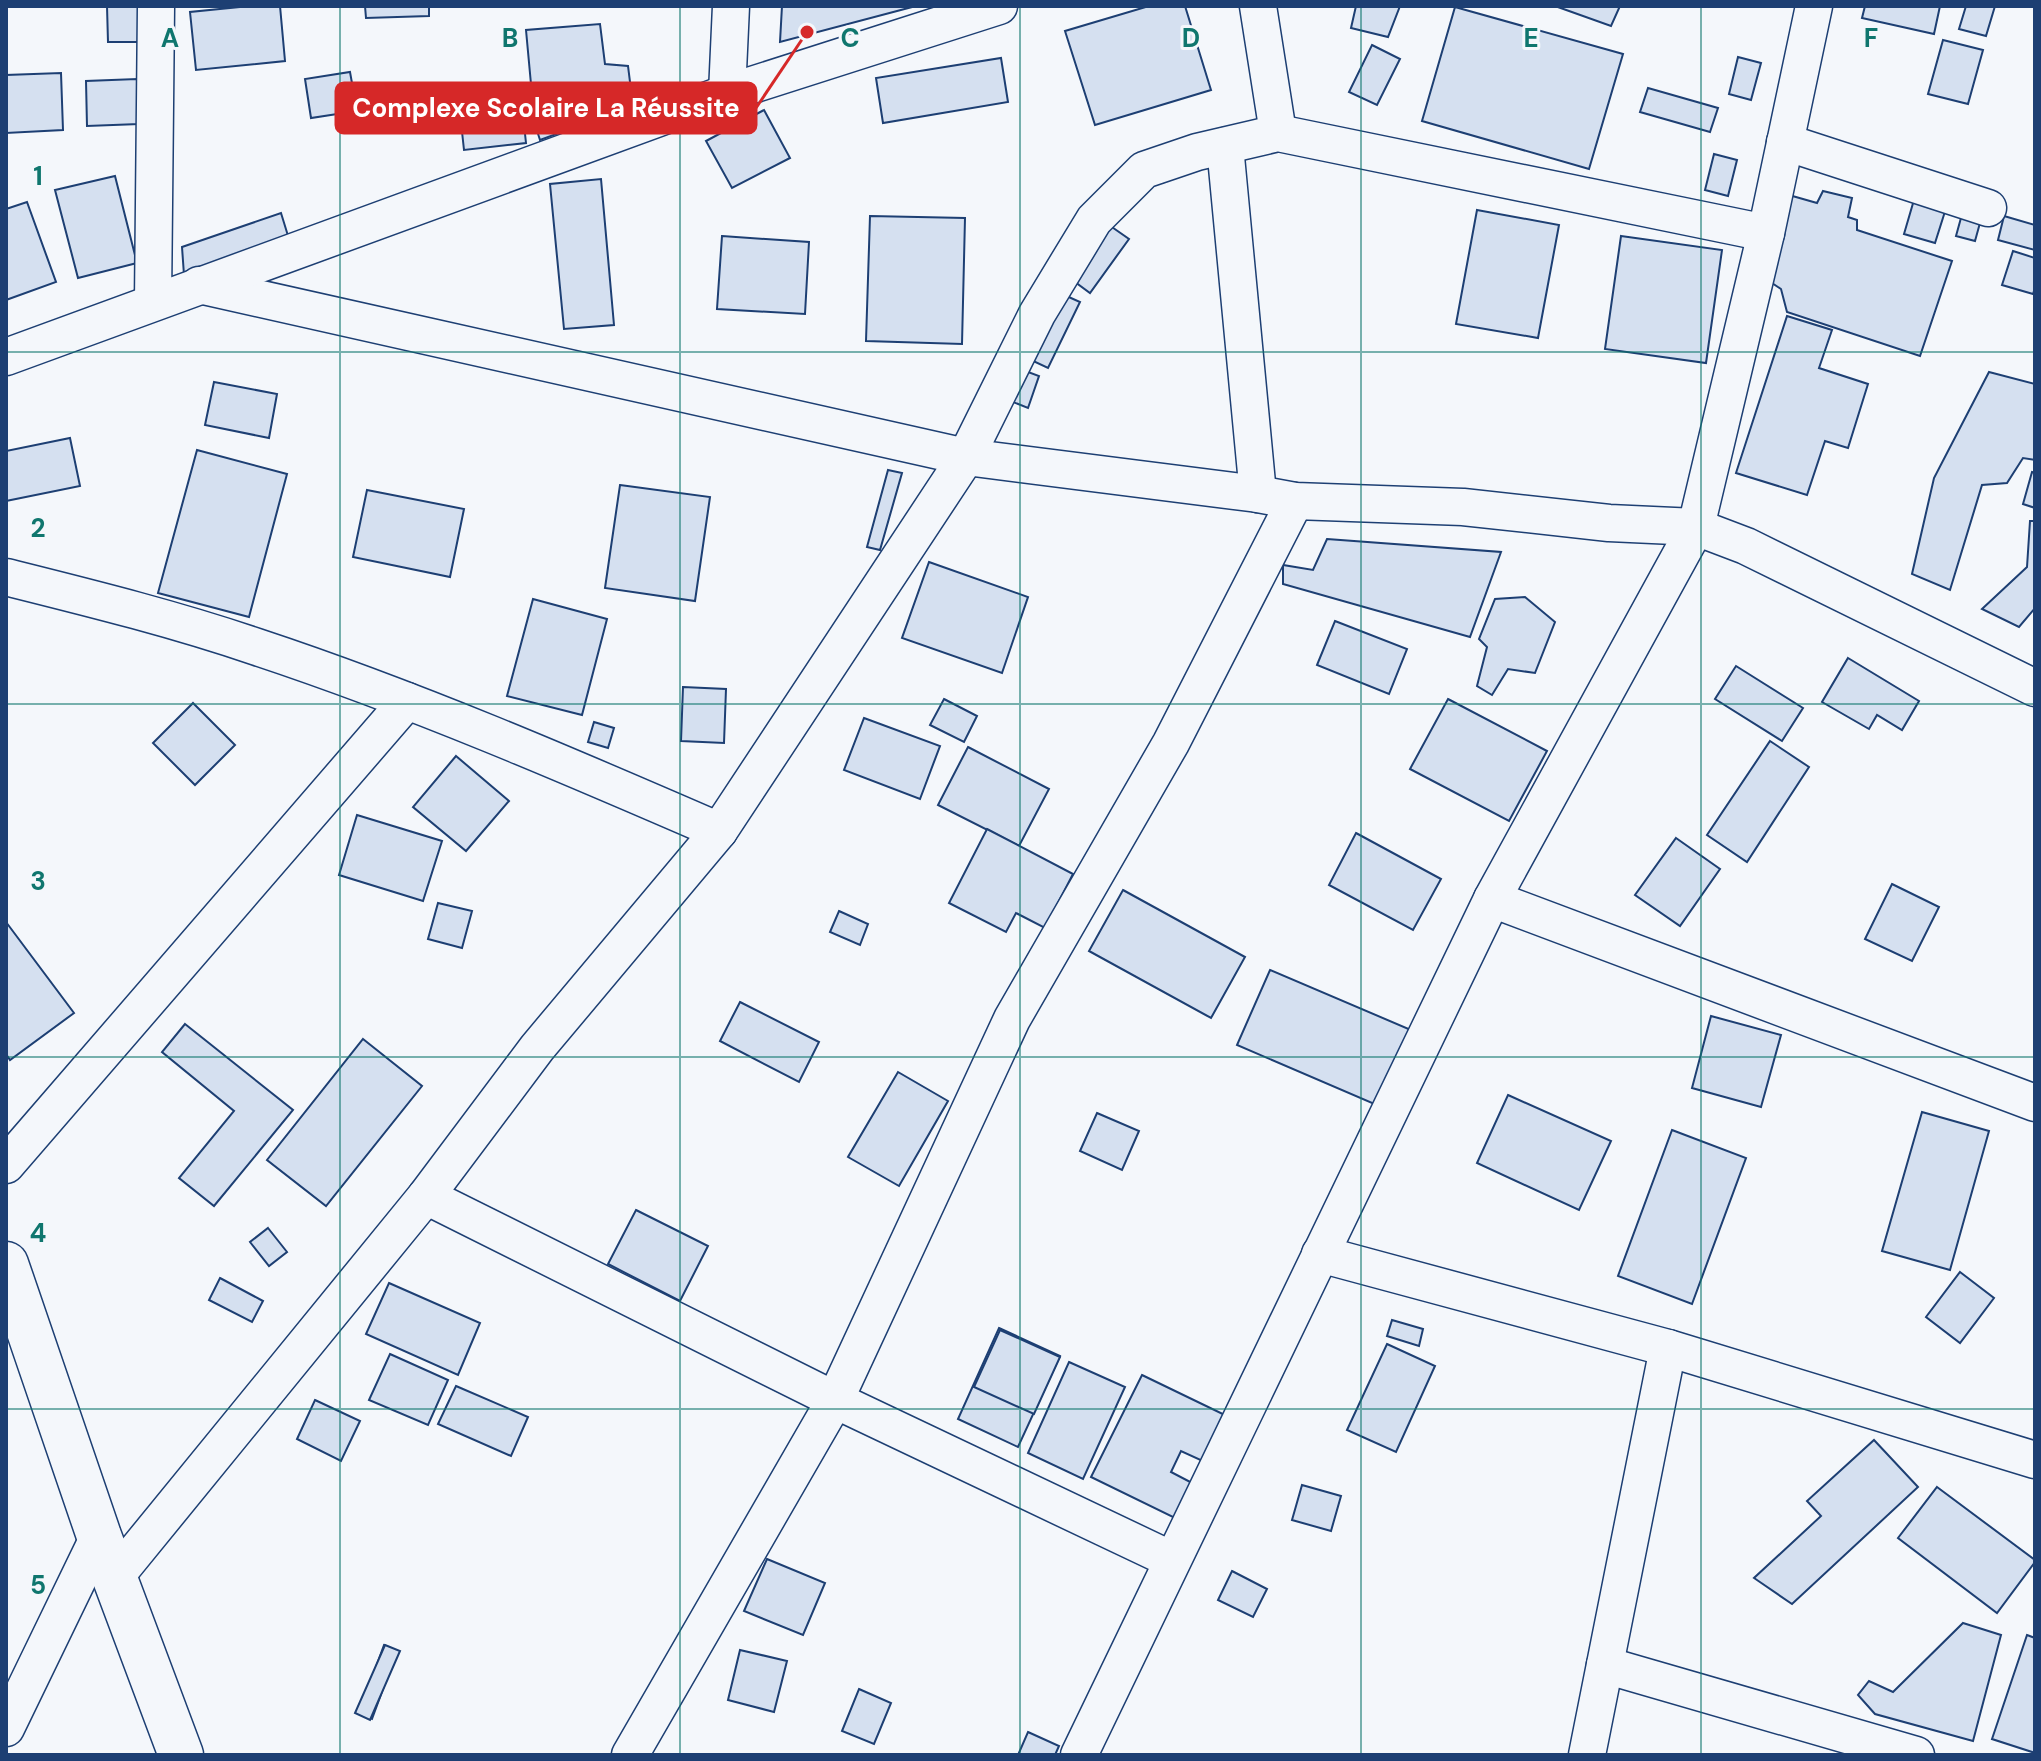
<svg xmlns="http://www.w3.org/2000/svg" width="2041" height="1761" viewBox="0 0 2041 1761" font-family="'DM Sans',sans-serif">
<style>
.building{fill:#d5e0f0;stroke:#1d3f73;stroke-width:2}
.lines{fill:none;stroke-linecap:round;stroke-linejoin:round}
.minor-casing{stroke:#1d3f73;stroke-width:39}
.tertiary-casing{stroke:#1d3f73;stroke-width:47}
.minor{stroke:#f4f7fb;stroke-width:36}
.tertiary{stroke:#f4f7fb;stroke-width:44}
.grid{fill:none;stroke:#0f766e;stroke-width:2;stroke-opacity:0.55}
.grid-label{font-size:26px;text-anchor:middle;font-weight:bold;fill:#0f766e;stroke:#f4f7fb;stroke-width:6;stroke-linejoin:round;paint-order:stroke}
.leader{fill:none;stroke:#d62828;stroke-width:3}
.callout-dot{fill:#d62828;stroke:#f4f7fb;stroke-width:3}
.callout{fill:#d62828;stroke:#d62828;stroke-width:3}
.callout-label{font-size:26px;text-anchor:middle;font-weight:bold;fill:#fff}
</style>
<rect width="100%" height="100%" fill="#f4f7fb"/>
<g class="building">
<path d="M107,6H138L139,42H108Z"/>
<path d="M250,6H280L285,61L196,70L190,12Z"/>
<path d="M365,6H429V16L366,18Z"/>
<path d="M782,6H916L780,42Z"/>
<path d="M1149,6H1185L1211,90L1095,125L1065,31Z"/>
<path d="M1356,6H1400L1388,37L1351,28Z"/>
<path d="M1555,6H1620L1611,26Z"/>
<path d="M1865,6H1940L1934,34L1862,18Z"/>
<path d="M1966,6H1995L1986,36L1959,29Z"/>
<path d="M1455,7L1623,54L1589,169L1422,121Z"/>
<path d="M600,24L605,64L628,66L633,106L540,140L532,115L564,99L560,87L532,95L526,30Z"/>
<path d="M1943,40L1983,50L1968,104L1928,94Z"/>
<path d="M1372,45L1400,59L1377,105L1349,92Z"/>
<path d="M1738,57L1761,63L1751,100L1729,94Z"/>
<path d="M1001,58L1008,102L883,123L876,78Z"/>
<path d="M350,72L357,111L311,118L305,79Z"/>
<path d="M61,73L63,130L6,133V75Z"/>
<path d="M137,79L139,124L87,126L86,81Z"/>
<path d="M520,88L526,143L464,150L458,95Z"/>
<path d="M1648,88L1718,108L1710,132L1640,112Z"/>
<path d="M764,110L790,158L732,188L706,141Z"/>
<path d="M1714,154L1737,160L1728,196L1705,190Z"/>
<path d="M115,176L137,263L78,278L55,190Z"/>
<path d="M601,179L614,325L564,329L550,184Z"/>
<path d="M1823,191L1852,198L1848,217L1857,220V230L1952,261L1920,356L1787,312L1781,289L1766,279L1789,195L1817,203Z"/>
<path d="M1916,193L1948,202L1935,243L1904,234Z"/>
<path d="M27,202L56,282L6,300V209Z"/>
<path d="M1964,207L1983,212L1975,241L1956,236Z"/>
<path d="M1477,210L1559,225L1538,338L1456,324Z"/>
<path d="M281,213L289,239L184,275L182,247Z"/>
<path d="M870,216L965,218L962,344L866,341Z"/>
<path d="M2004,216L2035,225V250L1998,240Z"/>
<path d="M1109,225L1129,239L1090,293L1071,279Z"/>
<path d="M722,236L809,242L805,314L717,309Z"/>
<path d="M1621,236L1722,250L1706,363L1605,349Z"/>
<path d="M2013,251L2035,258V288L2033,294L2002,285Z"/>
<path d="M1062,294L1080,302L1048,368L1031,360Z"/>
<path d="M1787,316L1832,330L1819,368L1868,384L1848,448L1825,441L1807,495L1736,473Z"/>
<path d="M1020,369L1039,376L1028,408L1008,400Z"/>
<path d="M1989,372L2035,384V460L2023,458L2007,483L1982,485L1950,590L1912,574L1934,478Z"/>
<path d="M214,382L277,394L269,438L205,425Z"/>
<path d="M70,438L80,486L6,501V451Z"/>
<path d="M197,450L287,474L249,617L158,593Z"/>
<path d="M888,470L902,473L880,550L867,547Z"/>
<path d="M2032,472L2035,473V508L2023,504Z"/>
<path d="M620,485L710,497L695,601L605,588Z"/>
<path d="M367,490L464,509L450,577L353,557Z"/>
<path d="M2030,521H2035V608L2019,627L1982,609L2027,567Z"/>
<path d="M1327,539L1501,552L1470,637L1283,584V565L1313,570Z"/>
<path d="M929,562L1028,597L1002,673L902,638Z"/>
<path d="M1525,597L1555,622L1535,673L1508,669L1492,695L1477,686L1487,647L1479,639L1495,599Z"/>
<path d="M533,599L607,619L582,715L507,696Z"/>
<path d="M1335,621L1407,649L1389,694L1317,665Z"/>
<path d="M1848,658L1919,701L1902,730L1877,715L1869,729L1822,702Z"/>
<path d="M1736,666L1803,708L1782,741L1715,699Z"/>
<path d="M683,687L726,689L724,743L681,741Z"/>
<path d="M944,699L977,716L964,742L930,725Z"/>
<path d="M1448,699L1547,751L1509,821L1410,769Z"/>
<path d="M193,703L235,745L195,785L153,743Z"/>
<path d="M864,718L940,746L920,799L844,770Z"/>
<path d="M594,722L614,728L608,748L588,742Z"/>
<path d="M1770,741L1809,767L1747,862L1707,835Z"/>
<path d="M968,747L1049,789L1019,846L938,805Z"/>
<path d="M456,756L509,801L466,851L413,807Z"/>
<path d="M357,815L442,841L423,901L339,875Z"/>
<path d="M987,829L1073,874L1045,928L1016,913L1006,932L949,903Z"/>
<path d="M1356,833L1441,879L1413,930L1329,885Z"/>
<path d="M1676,838L1720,869L1680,926L1635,895Z"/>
<path d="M1892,884L1939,907L1912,961L1865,939Z"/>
<path d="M1123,890L1245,957L1211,1018L1089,951Z"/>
<path d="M438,903L472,911L462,948L428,939Z"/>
<path d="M839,911L868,924L860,945L830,932Z"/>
<path d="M6,922L74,1013L10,1060L6,1054Z"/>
<path d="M1270,970L1411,1030L1379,1106L1237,1045Z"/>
<path d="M740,1002L819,1042L799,1082L720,1041Z"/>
<path d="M1711,1016L1781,1035L1761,1107L1692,1088Z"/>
<path d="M185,1024L293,1110L214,1206L179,1178L234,1111L162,1052Z"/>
<path d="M363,1039L422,1086L326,1206L267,1160Z"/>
<path d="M898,1072L948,1101L899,1186L848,1157Z"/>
<path d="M1508,1095L1611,1141L1579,1210L1477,1163Z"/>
<path d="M1922,1112L1989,1131L1950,1270L1882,1251Z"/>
<path d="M1097,1113L1139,1131L1122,1170L1080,1151Z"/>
<path d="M1672,1130L1746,1158L1692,1304L1618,1276Z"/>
<path d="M636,1210L708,1246L680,1301L608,1264Z"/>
<path d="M268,1228L287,1252L269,1266L250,1242Z"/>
<path d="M1960,1272L1994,1298L1960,1343L1926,1317Z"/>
<path d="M220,1278L263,1301L252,1322L209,1300Z"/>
<path d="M389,1283L480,1323L458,1375L366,1334Z"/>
<path d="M1392,1320L1423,1329L1419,1346L1387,1336Z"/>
<path d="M999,1328L1060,1356L1018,1447L958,1419Z"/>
<path d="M1000,1330L1060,1357L1034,1414L974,1387Z"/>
<path d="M1387,1344L1435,1366L1396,1452L1347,1430Z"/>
<path d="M390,1354L448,1380L428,1425L369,1400Z"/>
<path d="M1069,1362L1125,1387L1083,1479L1028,1453Z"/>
<path d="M1142,1375L1229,1417L1207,1463L1181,1451L1171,1472L1196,1485L1179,1520L1091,1477Z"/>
<path d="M456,1386L528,1417L511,1456L438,1424Z"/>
<path d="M315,1400L360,1421L341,1461L297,1439Z"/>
<path d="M1874,1440L1918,1487L1792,1604L1754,1578L1821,1516L1807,1501Z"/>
<path d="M1302,1485L1341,1496L1331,1531L1292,1520Z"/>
<path d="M1937,1487L2035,1560V1562L1997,1613L1898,1538Z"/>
<path d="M767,1559L825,1583L803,1635L744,1611Z"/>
<path d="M1232,1571L1267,1589L1253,1617L1218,1600Z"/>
<path d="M1963,1623L2001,1635L1973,1741L1875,1714L1858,1695L1869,1681L1893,1692Z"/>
<path d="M2027,1635L2035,1638V1753L1992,1739Z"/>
<path d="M384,1645L397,1651L372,1719L359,1713Z"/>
<path d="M385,1645L400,1651L370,1720L355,1713Z"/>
<path d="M740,1650L787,1661L774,1712L728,1700Z"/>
<path d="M859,1689L891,1703L874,1744L842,1731Z"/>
<path d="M1028,1732L1059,1746L1055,1755H1018Z"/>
</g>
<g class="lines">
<defs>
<g id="minor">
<path d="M1258,6L1278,133"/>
<path d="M727,93L731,6"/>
<path d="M1785,142L1988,208"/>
<path d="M1225,146L1258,494"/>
<path d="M199,285L966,457L1258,494L1295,501L1463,507L1609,523L1696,527L1746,546L2035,688"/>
<path d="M153,302L156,6"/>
<path d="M6,357L727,93L999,6"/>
<path d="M6,577C90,598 175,619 257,647C414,699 567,765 719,831"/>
<path d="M1492,899L2035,1103"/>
<path d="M6,1165L407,701"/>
<path d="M426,1196L835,1400L1172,1560"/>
<path d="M1320,1254L1668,1348L2035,1460"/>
<path d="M115,1577L426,1196L537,1048L719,831L966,457L1037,314L1094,220L1144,170L1197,152L1278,133L1766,233"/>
<path d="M1605,1665L1916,1755"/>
<path d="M6,1728L99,1536"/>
<path d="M630,1755L835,1400L1012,1019L1171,743L1295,501"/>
<path d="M1079,1755L1492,899L1696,527L1766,233L1814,6"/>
<path d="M1587,1755L1668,1348"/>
</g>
<path id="tertiary" d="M6,1264L99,1536L181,1755"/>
</defs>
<use href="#minor" class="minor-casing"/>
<use href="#tertiary" class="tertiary-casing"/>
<use href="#minor" class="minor"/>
<use href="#tertiary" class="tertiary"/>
</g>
<path class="grid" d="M340,6V1755M680,6V1755M1020,6V1755M1361,6V1755M1701,6V1755M6,352H2035M6,704H2035M6,1057H2035M6,1409H2035"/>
<g class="grid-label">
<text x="170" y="47">A</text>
<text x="510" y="47">B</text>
<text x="850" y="47">C</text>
<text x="1191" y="47">D</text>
<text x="1531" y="47">E</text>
<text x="1871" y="47">F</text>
<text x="38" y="185">1</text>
<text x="38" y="537">2</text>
<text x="38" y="890">3</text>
<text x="38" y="1242">4</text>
<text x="38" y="1594">5</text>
</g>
<path class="leader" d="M807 32L756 108"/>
<circle class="callout-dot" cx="807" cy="32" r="8"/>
<rect class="callout" x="336" y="83" width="420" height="50" rx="8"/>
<g class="callout-label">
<text x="546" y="117">Complexe Scolaire La Réussite</text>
</g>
<rect width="2041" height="1761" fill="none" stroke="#1d3f73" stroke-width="16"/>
</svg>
